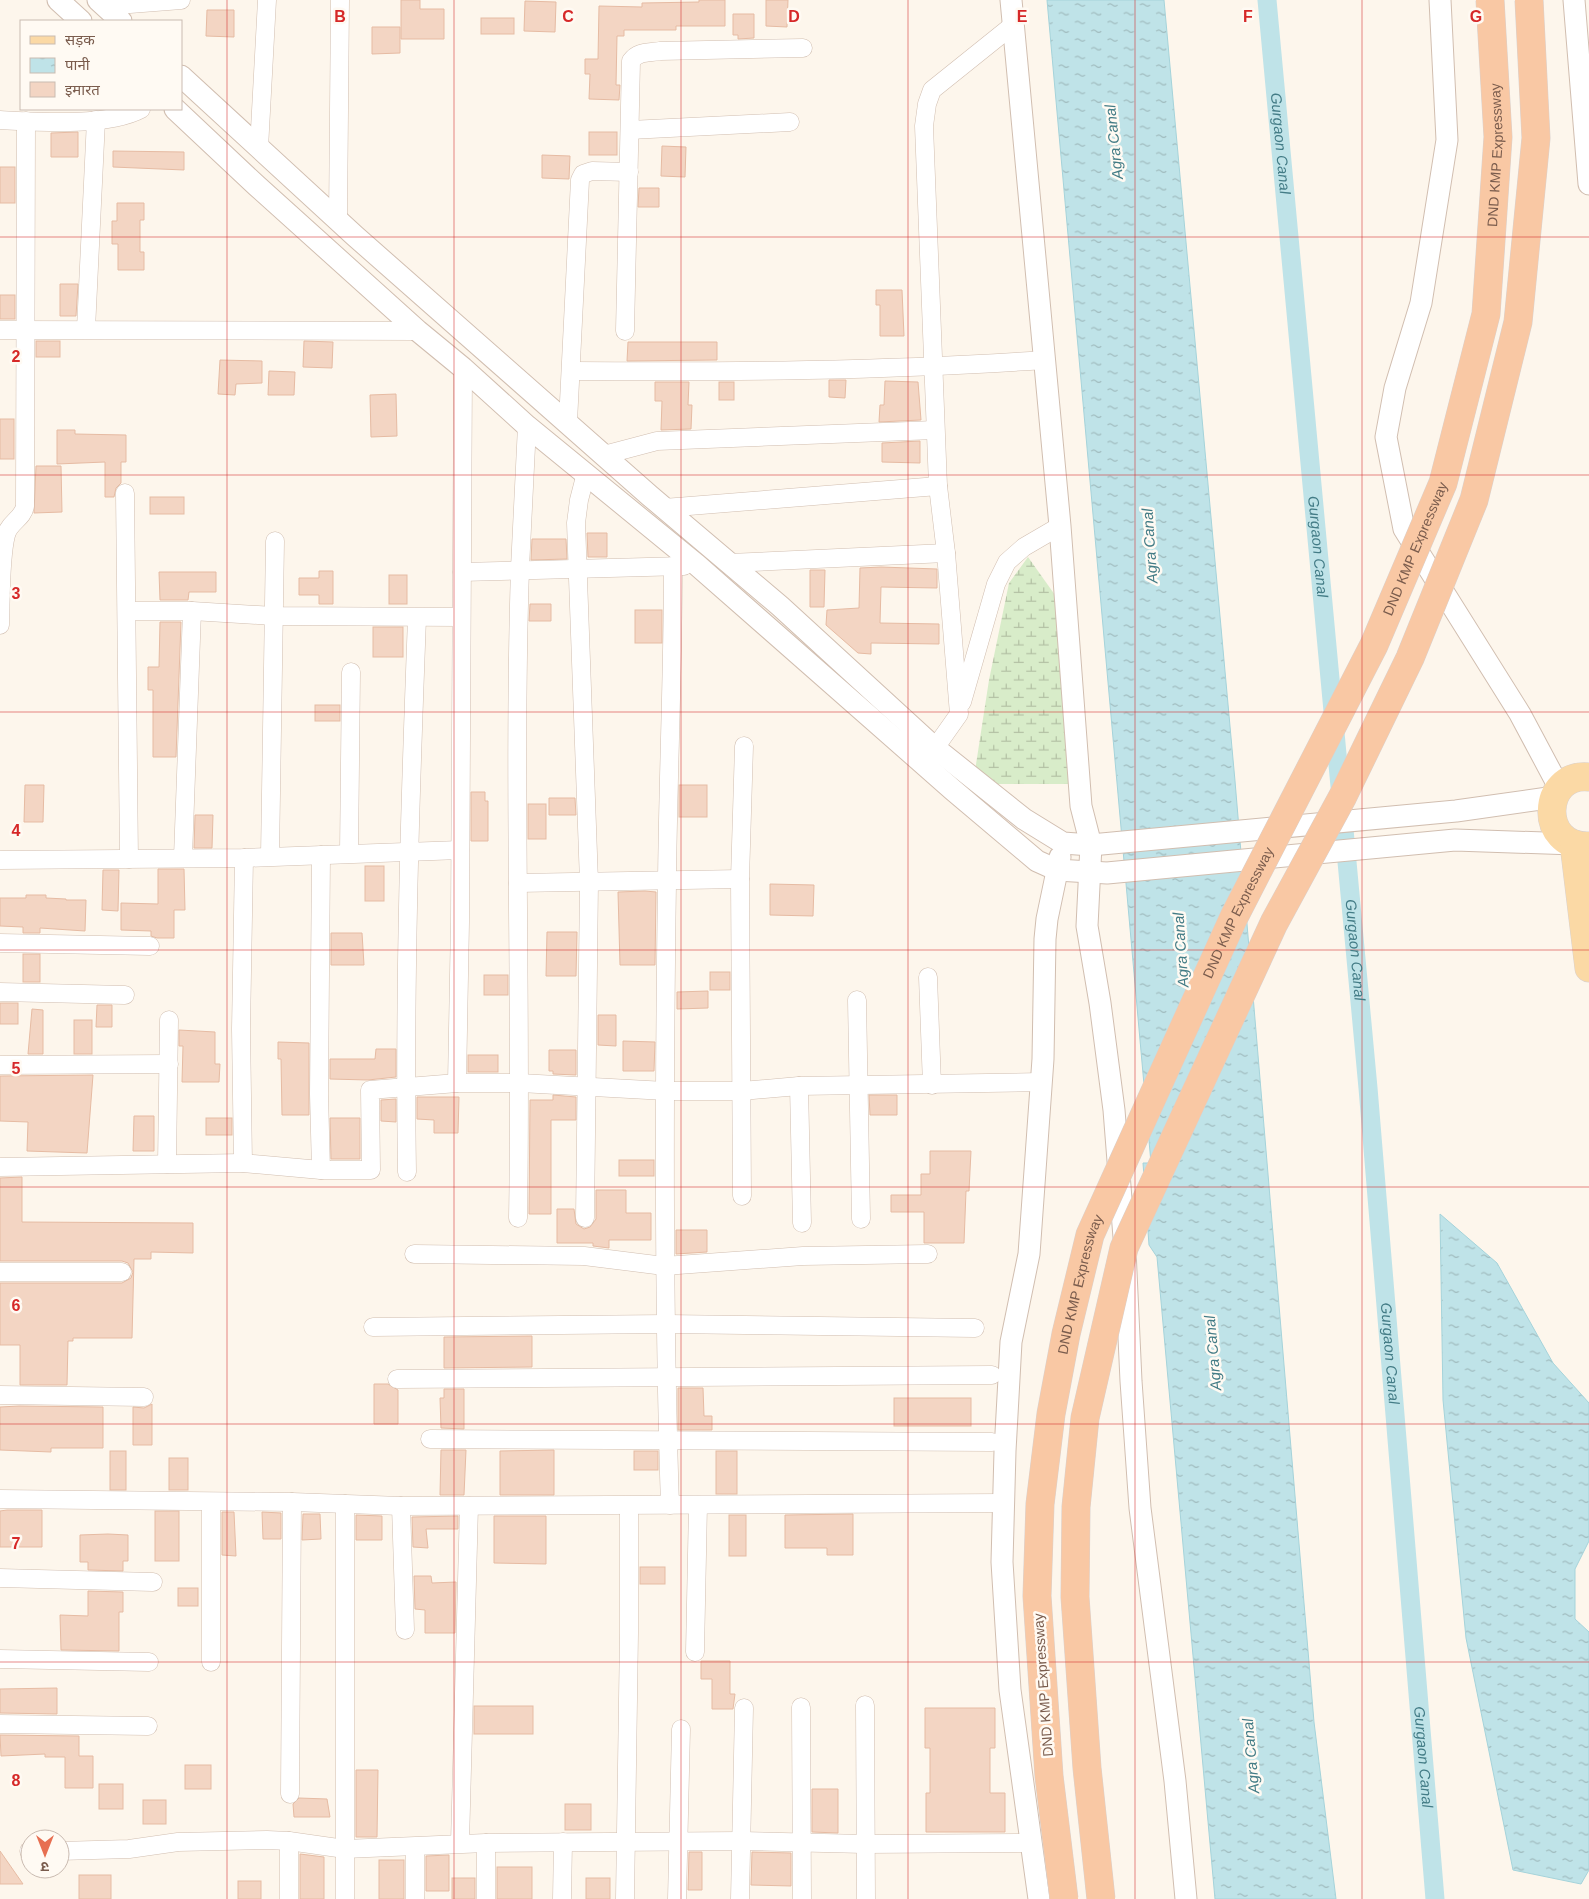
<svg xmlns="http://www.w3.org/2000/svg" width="1589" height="1899" viewBox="0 0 1589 1899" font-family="Arial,'Noto Sans Devanagari',sans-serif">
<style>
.wetland{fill:url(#wetland-marsh)}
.water{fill:url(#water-ripples);stroke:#a5d3da}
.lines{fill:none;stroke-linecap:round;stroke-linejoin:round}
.canal{stroke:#bfe3e8;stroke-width:19}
.building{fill:#f3d5c3;stroke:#e6bba3}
.minor-casing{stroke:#d1beb0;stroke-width:19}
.tertiary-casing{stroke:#d1beb0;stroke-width:23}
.primary-casing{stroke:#dad1cd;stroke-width:29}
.minor{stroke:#fff;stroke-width:18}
.tertiary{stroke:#fff;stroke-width:21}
.primary{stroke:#fbd9a5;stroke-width:28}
.trunk-bridge-casing{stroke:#dad1cd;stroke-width:29;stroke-linecap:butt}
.trunk-bridge{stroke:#f9c8a4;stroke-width:28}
.grid{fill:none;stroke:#d62828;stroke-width:1;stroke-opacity:0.55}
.labels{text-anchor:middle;stroke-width:5;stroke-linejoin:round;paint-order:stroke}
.street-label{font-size:14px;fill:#7a5c4d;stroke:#fffaf3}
.water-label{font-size:15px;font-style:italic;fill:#437c86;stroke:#fffaf3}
.grid-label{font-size:16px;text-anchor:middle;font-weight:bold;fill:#d62828;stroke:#fffaf3;stroke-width:5;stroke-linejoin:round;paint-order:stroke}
</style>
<defs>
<pattern id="wetland-marsh" width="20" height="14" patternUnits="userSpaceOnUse" patternTransform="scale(1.25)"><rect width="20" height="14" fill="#d8ecc9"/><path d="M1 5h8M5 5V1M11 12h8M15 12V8" fill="none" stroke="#b4c2a5"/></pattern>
<pattern id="water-ripples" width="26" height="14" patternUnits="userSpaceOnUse" patternTransform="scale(1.25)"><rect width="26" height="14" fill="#bfe3e8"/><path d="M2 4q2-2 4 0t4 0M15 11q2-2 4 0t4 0" fill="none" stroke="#a0bbbe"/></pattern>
</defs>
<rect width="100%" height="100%" fill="#fdf6ec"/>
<path class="wetland" d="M1028,557L1055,595L1074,784H973L989,680L1009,583Z"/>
<g class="water">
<path d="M1047,0H1164L1235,781L1314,1722L1336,1899H1215L1157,1257L1149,1245L1143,1163H1151Z"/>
<path d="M1440,1214L1497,1263L1553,1363L1589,1403V1541L1575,1569V1619L1589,1632V1870L1581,1884L1513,1870L1466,1638L1443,1400Z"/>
</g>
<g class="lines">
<path class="canal" id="s1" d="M1267,0L1368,1088L1435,1899"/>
</g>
<g class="building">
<path d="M401,0H420V9H444V39H401Z"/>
<path d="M699,0H725V26H676V30H624V36H617L616,85H620L619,100L589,99L590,74H585V59H598L599,6L642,7V3L699,2Z"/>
<path d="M766,0H788L787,27L766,26Z"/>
<path d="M525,1L556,2L555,32L524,31Z"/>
<path d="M207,10H234V37L206,36Z"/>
<path d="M733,14H754V38L738,39V35H733Z"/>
<rect x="481" y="18" width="33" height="16"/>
<path d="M372,27H400V53L372,54Z"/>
<path d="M78,132V157H51V133Z"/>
<rect x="589" y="132" width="28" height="23"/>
<path d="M662,146L686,147L685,177L661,176Z"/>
<path d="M113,151L184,152V170L113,167Z"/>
<path d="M542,155L570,156L569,179L542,178Z"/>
<rect x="0" y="167" width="15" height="36"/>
<path d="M639,188H659V207H638Z"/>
<path d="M117,203H144V220H140V252H144V270H118V244H112V221H117Z"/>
<path d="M60,284H78L76,316H60Z"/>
<path d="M876,290H902L904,336H880V305H876Z"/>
<rect x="0" y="295" width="15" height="24"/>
<rect x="36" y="341" width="24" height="16"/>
<path d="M304,341L333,342L332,368L303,367Z"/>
<path d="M628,342H717V360L627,361Z"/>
<path d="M220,360L262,361V383L236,384L235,395L218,394Z"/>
<path d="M269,371L295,372L294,395H268Z"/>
<path d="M829,380H846L845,398L829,397Z"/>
<path d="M885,381L918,382L921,420L879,422L880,405H884Z"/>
<path d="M655,382H689L688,405H692L691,429L661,430L662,401H655Z"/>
<rect x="719" y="382" width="15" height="18"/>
<path d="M396,394L397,436L371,437L370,395Z"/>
<rect x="0" y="419" width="14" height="40"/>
<path d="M57,430H75V434L126,435V462H121V483L116,488L114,497H105V462L57,464Z"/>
<path d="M920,441V463L882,462V443Z"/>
<path d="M36,466H61L62,512L34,513Z"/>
<rect x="150" y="497" width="34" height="17"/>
<path d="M587,533H607V557H588Z"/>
<path d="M532,539H566L567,559L531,560Z"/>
<path d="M881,567L937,569V588L881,587L880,623L939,624V644L871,643V654L858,653L826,625L827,610L859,608L860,568Z"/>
<path d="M810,570H825L824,607H810Z"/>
<path d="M319,571H333V604H319V595H299V578H319Z"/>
<path d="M159,572H216V592H189L188,600H160Z"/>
<rect x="389" y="575" width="18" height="29"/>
<path d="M530,604H551V621H529Z"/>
<rect x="635" y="610" width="27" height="33"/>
<path d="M160,622H181L176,757H153V690H148V667H159Z"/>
<rect x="373" y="627" width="30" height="30"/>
<rect x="315" y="705" width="25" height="16"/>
<path d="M25,785H44L43,822H24Z"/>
<rect x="679" y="785" width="28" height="32"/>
<path d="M471,792H485V801H488V841H471Z"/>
<path d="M549,798H575L576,815H549Z"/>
<rect x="528" y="804" width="18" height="35"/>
<path d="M195,815H213L212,848H194Z"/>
<rect x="365" y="866" width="19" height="35"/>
<path d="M158,869H184L185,910H174V938H157L151,936V931L121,930V903L158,904Z"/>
<path d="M103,870H119L118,911L102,910Z"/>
<path d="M770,884L814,885L813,916L770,915Z"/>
<path d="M645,891L656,892L655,965H620L618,892Z"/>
<path d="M26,895H46V898L66,899V900H86L85,931L40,928V933H23V927L0,926V898H26Z"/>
<path d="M547,932H577L576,976H546Z"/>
<path d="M331,933H362L364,965H331Z"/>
<rect x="23" y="954" width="17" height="28"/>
<rect x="710" y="972" width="20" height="18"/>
<rect x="484" y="975" width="24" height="20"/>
<path d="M708,991V1008L677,1009V992Z"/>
<rect x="0" y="1003" width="18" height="21"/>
<path d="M97,1005H112V1027H96Z"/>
<path d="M32,1009L43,1010V1054H28Z"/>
<path d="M598,1015H616V1046L598,1045Z"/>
<rect x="74" y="1020" width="18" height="34"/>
<path d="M179,1030L215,1032V1064H220L219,1082H182L183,1046H179Z"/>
<path d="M623,1041L655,1042L654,1071H623Z"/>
<path d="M278,1042L309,1043V1115H282L281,1059H278Z"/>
<path d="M376,1049H396V1077L368,1080L330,1079V1059H375Z"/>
<path d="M549,1050H576V1075L553,1074V1071H549Z"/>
<rect x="468" y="1055" width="30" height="17"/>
<path d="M93,1075L87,1153L27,1151L28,1122L0,1121V1076Z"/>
<path d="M553,1095L576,1097V1120H551V1214H529L530,1100H553Z"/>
<path d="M869,1095H897V1115H870Z"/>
<path d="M417,1097H459L458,1133H434V1120L417,1119Z"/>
<path d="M396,1099V1122L381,1121V1100Z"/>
<path d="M134,1116H154V1151H133Z"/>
<rect x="206" y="1118" width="26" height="17"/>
<path d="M330,1118H360V1159H331Z"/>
<path d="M930,1151H971L969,1191H966L964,1243H924V1212H891V1195H921V1174H930Z"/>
<rect x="619" y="1160" width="35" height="16"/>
<path d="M22,1177V1222L193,1223V1253L151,1252V1259H134L132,1338H73V1341H68L67,1385H20V1345H0V1283H122L131,1278L133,1272L128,1263L122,1261H0V1178Z"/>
<path d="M596,1190H626V1213H651V1240H609V1248L593,1246V1243H557V1209H574L576,1224L584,1229L590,1227L596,1219Z"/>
<path d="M676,1230H707V1252L676,1254Z"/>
<path d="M532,1336V1367L444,1368V1337Z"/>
<path d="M374,1384H388L398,1390V1424H374Z"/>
<path d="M678,1388H703L704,1416H712V1430H678Z"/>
<path d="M444,1389H464V1429L441,1428L440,1398H444Z"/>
<rect x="894" y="1398" width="77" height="28"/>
<path d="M152,1404V1445H133V1407L144,1408Z"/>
<path d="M19,1406L103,1407V1448H51V1452L0,1450V1407Z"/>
<path d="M441,1450H466L464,1495H440Z"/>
<path d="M554,1450V1495H500V1451Z"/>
<rect x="110" y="1451" width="16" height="39"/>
<rect x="634" y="1451" width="24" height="19"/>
<rect x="716" y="1451" width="21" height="43"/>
<rect x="169" y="1458" width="19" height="32"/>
<path d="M7,1510H42V1547H0V1511Z"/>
<rect x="155" y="1511" width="24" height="50"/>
<path d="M222,1512H234L236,1556L222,1555Z"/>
<path d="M262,1512L281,1513V1539H263Z"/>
<path d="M303,1514H320L321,1539L302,1540Z"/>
<path d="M853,1514V1555H827V1548H785V1515Z"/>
<path d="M356,1515L382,1516V1540H356Z"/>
<rect x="729" y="1515" width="17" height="41"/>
<path d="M458,1516V1529H426L428,1548L413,1547L412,1517Z"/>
<path d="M494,1516H546V1564L494,1563Z"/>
<path d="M108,1534L128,1535V1561H123V1571L88,1570V1562H80V1535Z"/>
<rect x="640" y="1567" width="25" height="17"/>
<path d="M414,1576H431L432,1583L456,1582L455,1633H425V1610L415,1609Z"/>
<rect x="178" y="1588" width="20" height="18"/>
<path d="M88,1591L123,1592V1612H119V1651L61,1650L60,1615L88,1616Z"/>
<path d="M701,1661H730V1694H735L733,1709H712V1679H701Z"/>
<path d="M57,1688V1714L0,1713V1689Z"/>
<rect x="474" y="1706" width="59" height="28"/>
<path d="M925,1708H995V1748H990V1793H1005V1832H926V1793H930V1748H925Z"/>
<path d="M0,1735L79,1736V1756H93V1788H65V1757H45V1754L1,1756Z"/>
<rect x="185" y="1765" width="26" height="24"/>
<path d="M356,1770H378L377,1837H356Z"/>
<rect x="99" y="1784" width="24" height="25"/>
<path d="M812,1789H838V1833L812,1832Z"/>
<path d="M299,1798L327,1799L330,1817H294L293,1804Z"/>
<rect x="143" y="1800" width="23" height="24"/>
<rect x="565" y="1804" width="26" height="26"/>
<path d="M0,1851L23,1884H0Z"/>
<path d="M689,1852H702V1890H688Z"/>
<path d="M752,1852L791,1853V1886L751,1885Z"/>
<path d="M300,1854L324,1857V1899H300Z"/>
<path d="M449,1855V1891H426V1856Z"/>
<rect x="379" y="1860" width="25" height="39"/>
<rect x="497" y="1867" width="35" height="32"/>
<rect x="79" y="1875" width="32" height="24"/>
<rect x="452" y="1878" width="23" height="21"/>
<rect x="586" y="1878" width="24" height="21"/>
<rect x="238" y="1881" width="23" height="18"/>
</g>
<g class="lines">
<defs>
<g id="minor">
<path d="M104,6L181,0"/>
<path d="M0,120C39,122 107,127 141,109"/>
<path d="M630,130L790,122"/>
<path d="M259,148L267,0"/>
<path d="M338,221L340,0"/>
<path d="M86,329L96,120"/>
<path d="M0,330L418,331"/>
<path d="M625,331L631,61C638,51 648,53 660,51L803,48"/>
<path d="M572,371C729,372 886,371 1044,360"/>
<path d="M568,422L580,180L583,174L592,171L629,172"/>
<path d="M604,455L657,441L935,430"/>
<path d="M125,493L129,859"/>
<path d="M664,508L938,486"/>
<path d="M729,563L946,553"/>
<path d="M462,572L684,566"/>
<path d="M128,611H192L183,857"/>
<path d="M192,611L274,616L461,617"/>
<path d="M0,625C1,600 0,558 6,535C9,522 23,519 25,506L26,121"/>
<path d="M962,702L996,584L1007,562L1024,547L1060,526"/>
<path d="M935,748L959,714L946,553L938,486L924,126L927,104L932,90L1013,25"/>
<path d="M349,853L351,672"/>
<path d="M321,855L319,1094L321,1170"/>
<path d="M270,856L275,541"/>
<path d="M0,860L244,858L460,850"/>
<path d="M518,883L740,879"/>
<path d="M0,943L150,946"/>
<path d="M928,977L932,1085"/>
<path d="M0,992L125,995"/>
<path d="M857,1000L861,1219"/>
<path d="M0,1065L169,1064"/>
<path d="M457,1083L460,922L463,368"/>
<path d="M799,1086L802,1223"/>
<path d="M243,1163L241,1029L244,858"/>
<path d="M167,1164L169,1020"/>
<path d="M0,1167L243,1163L321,1170H371L370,1090L457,1083H520L666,1091H742L799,1086L1041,1082"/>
<path d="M407,1172C404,987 410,803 417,618"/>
<path d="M742,1196L740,879L744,746"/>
<path d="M518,1218C522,1002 513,785 520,569C522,521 525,473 527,426"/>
<path d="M585,1218L589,882L576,523L579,500L586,473"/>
<path d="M414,1254L584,1256L664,1266L803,1256L928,1254"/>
<path d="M0,1272H122"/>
<path d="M373,1327L667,1324L975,1328"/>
<path d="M397,1379L992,1375"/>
<path d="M0,1395L144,1397"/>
<path d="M430,1439L992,1442"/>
<path d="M0,1499L292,1502L401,1506L1004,1503"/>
<path d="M345,1504V1899"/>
<path d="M670,1505C663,1297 664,1090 667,882C668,777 673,672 673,566"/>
<path d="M401,1506L405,1630"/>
<path d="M0,1578L153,1582"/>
<path d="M695,1652L698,1505"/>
<path d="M0,1659L149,1662"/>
<path d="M211,1662V1502"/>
<path d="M865,1705L866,1899"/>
<path d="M801,1707L802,1899"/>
<path d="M0,1724L148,1726"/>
<path d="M290,1794L292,1502"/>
<path d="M460,1843L469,1506"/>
<path d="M29,1851H30"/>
<path d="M60,1851L129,1849L178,1842L267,1840L289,1841L345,1849L486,1843L741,1841L864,1844L1032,1843"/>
<path d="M289,1899V1841"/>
<path d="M415,1899V1847"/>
<path d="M486,1899V1843"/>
<path d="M562,1899L563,1842"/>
<path d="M625,1899L629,1633V1506"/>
<path d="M677,1899L681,1729"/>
<path d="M740,1899L744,1708"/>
</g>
<g id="tertiary">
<path d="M58,0L81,21"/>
<path d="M98,0L121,21"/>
<path d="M1011,0L1060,526L1081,806L1091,845L1087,926L1100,1003L1114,1110L1125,1250L1131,1381L1140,1508L1175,1781L1186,1899"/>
<path d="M1440,0L1447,140L1421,303L1395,388L1386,437L1404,529L1520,714L1560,789"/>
<path d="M1574,0L1589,184"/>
<path d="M181,76L355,236L650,496L780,606L935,748L1024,819L1063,843L1091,845L1456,811L1555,797"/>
<path d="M175,109L257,186L418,331L463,368L527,426L697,565L953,790L1037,861L1057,870L1107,873L1455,840L1574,844"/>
<path d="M1039,1899L1010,1690L1002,1562L1005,1451L1011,1342L1029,1254L1043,1059L1045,939L1047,919L1060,857"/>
</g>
<g id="primary">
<path d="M1589,777C1541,772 1538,848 1589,846"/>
<path d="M1574,844L1589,968"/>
</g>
</defs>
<use href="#minor" class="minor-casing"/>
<use href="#tertiary" class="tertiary-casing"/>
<use href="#primary" class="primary-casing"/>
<use href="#minor" class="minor"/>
<use href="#tertiary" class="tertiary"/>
<use href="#primary" class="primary"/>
<defs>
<g id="trunk-bridge">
<path id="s2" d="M1064,1899L1049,1776L1037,1596L1040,1504L1051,1414L1066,1334L1090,1235L1234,917L1374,645L1443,483L1486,314L1498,137L1490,0"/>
<path d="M1101,1899L1087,1768L1075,1597L1076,1507L1085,1418L1124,1248L1274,923L1343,796L1410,658L1474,500L1518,322L1536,138L1529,0"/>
</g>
</defs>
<use href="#trunk-bridge" class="trunk-bridge-casing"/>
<use href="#trunk-bridge" class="trunk-bridge"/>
</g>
<path class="grid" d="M227,0V1899M454,0V1899M681,0V1899M908,0V1899M1135,0V1899M1362,0V1899M0,237H1589M0,475H1589M0,712H1589M0,950H1589M0,1187H1589M0,1424H1589M0,1662H1589"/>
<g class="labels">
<g class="street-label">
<text dy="5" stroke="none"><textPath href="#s2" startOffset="1835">DND KMP Expressway</textPath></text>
<text dy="5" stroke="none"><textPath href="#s2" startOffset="1430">DND KMP Expressway</textPath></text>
<text dy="5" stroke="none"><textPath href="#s2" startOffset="1025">DND KMP Expressway</textPath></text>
<text dy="5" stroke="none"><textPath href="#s2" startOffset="620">DND KMP Expressway</textPath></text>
<text transform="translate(1043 1685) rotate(-94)" y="5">DND KMP Expressway</text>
</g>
<g class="water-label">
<text transform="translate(1114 142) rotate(-96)" y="5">Agra Canal</text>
<text dy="5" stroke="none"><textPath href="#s1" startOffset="144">Gurgaon Canal</textPath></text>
<text transform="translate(1150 546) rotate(-94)" y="5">Agra Canal</text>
<text dy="5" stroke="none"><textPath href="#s1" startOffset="549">Gurgaon Canal</textPath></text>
<text dy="5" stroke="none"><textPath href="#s1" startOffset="954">Gurgaon Canal</textPath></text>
<text transform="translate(1181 950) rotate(-94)" y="5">Agra Canal</text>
<text transform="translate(1213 1353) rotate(-95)" y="5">Agra Canal</text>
<text dy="5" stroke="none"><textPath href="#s1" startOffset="1359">Gurgaon Canal</textPath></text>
<text transform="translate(1251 1756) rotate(-95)" y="5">Agra Canal</text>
<text dy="5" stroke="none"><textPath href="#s1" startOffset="1764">Gurgaon Canal</textPath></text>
</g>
</g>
<g class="grid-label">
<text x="340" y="22">B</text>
<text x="568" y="22">C</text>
<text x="794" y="22">D</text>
<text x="1022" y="22">E</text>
<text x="1248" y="22">F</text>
<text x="1476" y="22">G</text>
<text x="16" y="362">2</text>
<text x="16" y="599">3</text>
<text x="16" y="836">4</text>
<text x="16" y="1074">5</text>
<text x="16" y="1311">6</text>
<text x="16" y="1549">7</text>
<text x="16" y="1786">8</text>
</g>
<rect x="20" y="20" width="162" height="90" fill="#fffaf3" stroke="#cabbb1"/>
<rect x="30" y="36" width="25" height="8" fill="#fbd9a5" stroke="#cabbb1"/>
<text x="65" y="45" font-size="15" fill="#7a5c4d">सड़क</text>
<rect x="30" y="58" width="25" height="15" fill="url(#water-ripples)" stroke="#cabbb1"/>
<text x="65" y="70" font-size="15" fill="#7a5c4d">पानी</text>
<rect x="30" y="82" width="25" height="15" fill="#f3d5c3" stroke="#cabbb1"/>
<text x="65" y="95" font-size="15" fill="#7a5c4d">इमारत</text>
<g transform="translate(45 1854) rotate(180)"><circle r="24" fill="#fffaf3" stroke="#cabbb1"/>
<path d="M0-4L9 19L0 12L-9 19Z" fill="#e76f51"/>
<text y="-8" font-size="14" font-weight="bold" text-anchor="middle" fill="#7a5c4d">उ</text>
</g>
</svg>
